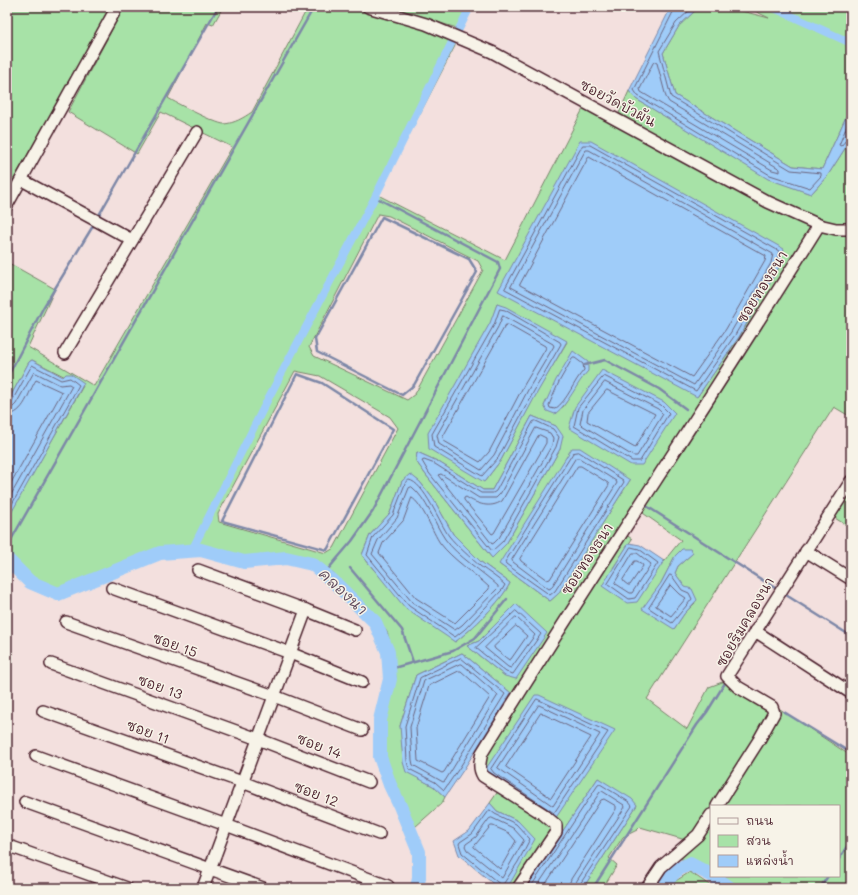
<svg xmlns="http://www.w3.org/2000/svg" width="858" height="895" viewBox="0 0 858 895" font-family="Mali,'Playpen Sans Thai',sans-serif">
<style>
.green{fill:#a7e2a7;stroke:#788069;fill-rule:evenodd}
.water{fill:#9fccf9;stroke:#7d87a7}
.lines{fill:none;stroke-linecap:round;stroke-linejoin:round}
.shore{stroke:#6c647d;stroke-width:1}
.stream{stroke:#7d87a7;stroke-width:2.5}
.canal{stroke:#9fccf9;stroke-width:8}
.river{stroke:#9fccf9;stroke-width:14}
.minor-casing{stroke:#4a1f2b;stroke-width:14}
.minor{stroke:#f7f3e8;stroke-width:11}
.labels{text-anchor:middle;stroke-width:3;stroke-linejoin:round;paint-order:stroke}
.street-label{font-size:14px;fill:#4a1f2b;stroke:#f7f3e8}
.water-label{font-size:15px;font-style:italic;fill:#5f4a5e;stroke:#f7f3e8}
</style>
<rect width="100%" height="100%" fill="#f3e0de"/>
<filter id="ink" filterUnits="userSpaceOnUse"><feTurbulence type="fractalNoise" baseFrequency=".025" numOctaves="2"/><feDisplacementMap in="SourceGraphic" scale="8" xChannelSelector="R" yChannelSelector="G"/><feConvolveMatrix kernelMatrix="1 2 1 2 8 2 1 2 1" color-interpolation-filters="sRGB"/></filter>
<g filter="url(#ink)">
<g class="green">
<path d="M7,7H111L7,191Z"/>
<path d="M124,7H223L213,25L207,23L168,98C176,103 216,124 224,124C235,123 243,118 252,112L308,7H348L444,35L455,41V46L378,195L505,260L584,107L804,222L811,228L809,234L519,686L511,693L462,653L416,675L400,726L422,780L433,786L445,797L442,803L415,827L404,805L383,754L385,721L396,678L393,652L387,632L375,615L334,573L311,560L281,555L250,558L236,557L203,547L162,549L59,590L37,581L7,555V519L83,386L32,360L29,362L7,403V371L11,364V356L7,352V262L55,289L28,347L94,386L232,147L161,112L137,154L68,112ZM378,214L389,216L478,261L483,270L415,394L407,400L314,356L309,347ZM779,267L739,337L697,397ZM497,304L567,342L537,392L501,460L484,482L491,323ZM295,371L320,376L390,417L398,428L334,548L326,553L219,522L218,514ZM588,371L581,378L563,407L544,406L548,398ZM532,416L556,426L560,449L506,544L492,558L426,475L416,461L417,452L437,461L483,490H492ZM410,475L420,482L434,500L453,534L481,562L510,583C501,602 472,629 455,642L374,570L362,555L370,535L390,513L402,481ZM630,480L558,594L550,601L499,564ZM479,641L505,676L467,646Z"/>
<path d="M387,7H467L457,28Z"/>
<path d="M699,7H726L769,18L747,7H851V106L822,169L793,166L675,95L663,53L679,26Z"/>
<path d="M629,91L636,99L768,178L811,194L828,175L851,139V224L835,225L806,214L748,187L643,128L619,113Z"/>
<path d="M820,230L851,232V417L834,407L647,699L687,729L709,687L733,678L851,756V888H735L723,876H839V806H711V869L701,863L677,858L696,843L640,827L637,830L623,837L609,858L617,865L603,888H583L637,805L598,778L525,888H498L497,887H508L518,821L497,811L490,803L499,790L516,800L485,770L484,757L625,534L632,539L613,568L664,561L681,540L640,511ZM693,553L678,566L675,573L695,603L684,614L674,629L661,583L675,556Z"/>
<path d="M851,489V528L833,517Z"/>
<path d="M690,872L714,888H671L674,882Z"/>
</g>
<g class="water">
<path d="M671,7H699L679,26L663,53L675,95L793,166L822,169L851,106V139L828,175L811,194L768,179L636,99L629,91Z"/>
<path d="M580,141H591L784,249L779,267L739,337L697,397L498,291Z"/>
<path d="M497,304L506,307L567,341L537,393L501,460L484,482L429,449L428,433L490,323Z"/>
<path d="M573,351L588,362V371C576,384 570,402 555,414L547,411L544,406L556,380Z"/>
<path d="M32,360L63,377L66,374H71L84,383L10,515L7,519V403L29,362Z"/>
<path d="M602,370L664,402L675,413L642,465H631L569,428L575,407Z"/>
<path d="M532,416L556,426L563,436L560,449L506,544L492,558L426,475L416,461L417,452L437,461L483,490H492Z"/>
<path d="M572,448H580L630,480L558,594L550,601L499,564Z"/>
<path d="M410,474L420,482L434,500L453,534L481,562L510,583C501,602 472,629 455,642L406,609L362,555L370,535L390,513L402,481Z"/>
<path d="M629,543L640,545L664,561L637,602L627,603L602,586Z"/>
<path d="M682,549H690L693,553L678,566L675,573L685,587L692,589L697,600L684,614L674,629L642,609L661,583L675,556Z"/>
<path d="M516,604L547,633L516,679L505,676L467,646L479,641Z"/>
<path d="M462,653L511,693L464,769L445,797L433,786L406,772L403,762L400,726L416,675Z"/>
<path d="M535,695H539L615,730L555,819L491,776L485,770Z"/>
<path d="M598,778L632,799L637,805L583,888H525Z"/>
<path d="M490,803L497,811L518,821L535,839L508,887H497L459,855L454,841L469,831Z"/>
</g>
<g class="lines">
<g class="shore">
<path d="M674,7V10L634,90L638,96L770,175L810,188L821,176V173L791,170L671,97L659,51L676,23L693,7"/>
<path d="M655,62L657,63L666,97L669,102L780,169V172L772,170L641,92L640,89L653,63Z"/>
<path d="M851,116L839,145L841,146L847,139L851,137"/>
<path d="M583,145H590L779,251L776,265L735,335L696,391L505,289Z"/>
<path d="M586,150H589L773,254L771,263L731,332L694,385L511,287Z"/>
<path d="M589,157L766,256L765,261L726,329L692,377L520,285Z"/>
<path d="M500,309L505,310L560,342L561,344L534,391L498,458L482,476L434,447L432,434L494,325Z"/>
<path d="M503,316L553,344L554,346L529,388L494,455L481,470L439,444L437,435L498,327Z"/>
<path d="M506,325H508L545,346L546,348L524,385L489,452L480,462L444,441L443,437Z"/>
<path d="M573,358H575L583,364L584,370C573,382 568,400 555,409L550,408L549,405L559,382Z"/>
<path d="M604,376L661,405L669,413L640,461H632L574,426L578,408Z"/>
<path d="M605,382L658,409L663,414L637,456H633L580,424L583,410Z"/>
<path d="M607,390L655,414L635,448L587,421L588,413Z"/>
<path d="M7,403L12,401L32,365L61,380L70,378L79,385L7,513"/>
<path d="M7,408H12L16,404L34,372L60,385L69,384L72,386L7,502"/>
<path d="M7,415C25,414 28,392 36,380L62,392L7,490"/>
<path d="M536,421L553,429L559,437L556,447L503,541L492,551L429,473L422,461L424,460L435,464L481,493H493L496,491L533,422Z"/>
<path d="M536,428L550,433L553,438L552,445L499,538L494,543L492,544L438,475L441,474L479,498H496L500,494Z"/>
<path d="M540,435L546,438V443L494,533L492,534L464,500V498L466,497C477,504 490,509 502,501L538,436Z"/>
<path d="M579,452L623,480L624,482L555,591L550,595L506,564L505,562L573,453Z"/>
<path d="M576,458H579L616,481L617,483L551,588L549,589L513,562L512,560Z"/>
<path d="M578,466H581L608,483L609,485L550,579L547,580L521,561L520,559Z"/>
<path d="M409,480C424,482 440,524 449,536C456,545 472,559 480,566C488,572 498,578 505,585L502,590L465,629L455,637L409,606L367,555L373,537L393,515L405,484Z"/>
<path d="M412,487C427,499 434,523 445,539C458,557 482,571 498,586V588L462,625L455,630L412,602L372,554L378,540L397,518L409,488Z"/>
<path d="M412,498C422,503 433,533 440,543C453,560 473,572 489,587V589L455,623L416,598L379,553L383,543L403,521Z"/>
<path d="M631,547L639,549L658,563L635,598L629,599L608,584Z"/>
<path d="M633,553H637L651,564L632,593H630L616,584L615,583Z"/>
<path d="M635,561H637L642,564L643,566L630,585H628L624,582L623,580Z"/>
<path d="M670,575L672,576L682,590L689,593L692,599L672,623L649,608Z"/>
<path d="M671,585L680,594L686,598L671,616L656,606Z"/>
<path d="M516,611L541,634L513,674L506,672L476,648Z"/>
<path d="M516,617L535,635L511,668L508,667L485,648Z"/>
<path d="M516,626L527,636L511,659L509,660L495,649L494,647Z"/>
<path d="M461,658L505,694L460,767L444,790L435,782L409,769L407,761L405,726L420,678Z"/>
<path d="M460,664H462L498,695L445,781L443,782L413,765L412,760L410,727L424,681Z"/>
<path d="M459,671H461L490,697L444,772L442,773L418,761L416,728L429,686Z"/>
<path d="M537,699L608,732L554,813L494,773L491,769Z"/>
<path d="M539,705L600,734L553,806L498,768Z"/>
<path d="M541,713L591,737L551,798L506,767Z"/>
<path d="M490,810L495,814L516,824L530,839L518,862L502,886L462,853L459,844L460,842L472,834Z"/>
<path d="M492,818L513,828L524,840L502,878L467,850L465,846L466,844L476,837L489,819Z"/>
<path d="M491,826H493L509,833L516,841L500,869L474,847Z"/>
<path d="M530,888L598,785L600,784L629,802L632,806L580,884V888"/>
<path d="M536,888L600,792L602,791L624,805L625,807L576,882L574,888"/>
<path d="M543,888L601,800L604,799L616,806V809L571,879L568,888"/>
</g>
<g class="stream">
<path d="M789,15L793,7"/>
<path d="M99,215L218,7"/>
<path d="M382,217L469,259L477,272L414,385L402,395L317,352L315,339Z"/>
<path d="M585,365L605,360L659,389L686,409"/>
<path d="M297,374L322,383L393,429L327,550L222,521Z"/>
<path d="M7,378L43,308L93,226"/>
<path d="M648,507L775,588"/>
<path d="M7,547L314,7"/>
<path d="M350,568L402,630L413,662"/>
<path d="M324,574L352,541L373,511L500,269L498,262L375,197"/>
<path d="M786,595L851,636"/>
<path d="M390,669L453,651L475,638L507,599"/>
<path d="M784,712L851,753"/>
<path d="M839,859L851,840"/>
<path d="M593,888L697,725L707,712L725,683"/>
<path d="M820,888L828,876"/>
</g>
<g class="canal">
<path d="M772,7L851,43"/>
<path d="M459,29L470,7"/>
<path d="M192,550L270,395L375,197L452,42"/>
</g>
<g class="river">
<path d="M7,559L30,582L58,594L160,553L201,550L244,562L286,558L312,564L332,580L375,622L388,652L390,679L380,720V757L390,785L400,806L419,852V878L417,888"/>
<path d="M713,876L730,888"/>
<path d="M663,888C671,875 675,869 690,864L711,875"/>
</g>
<defs>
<g id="minor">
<path d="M368,7L426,24L492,52L768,202L819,225L836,229H851"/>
<path d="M22,180L132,240"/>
<path d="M7,205L117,7"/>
<path d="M65,353L197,132"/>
<path d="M806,551L851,579"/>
<path d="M198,570L306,610L355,630"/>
<path d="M112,588L290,653L362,682"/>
<path d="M66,622L274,696L362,730"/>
<path d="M755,631L851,693"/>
<path d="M51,664L258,739L369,782"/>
<path d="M43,711L242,782L379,834"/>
<path d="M36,756L226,825L388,886"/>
<path d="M25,802L263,888"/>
<path d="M717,806L759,740L774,713L772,707L738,687L727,676L851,481"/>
<path d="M9,846L127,888"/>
<path d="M203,888L306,610"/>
<path d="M518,888L556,832V825L543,814L483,776C478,768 480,761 482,753C592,575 709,402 819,225"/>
<path d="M647,888L661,867L698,835L711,815"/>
</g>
</defs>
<use href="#minor" class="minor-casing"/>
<use href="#minor" class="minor"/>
</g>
</g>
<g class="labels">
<g class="street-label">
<text transform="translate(618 103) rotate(28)" y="5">ซอยวัดบัวผัน</text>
<text transform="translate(762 287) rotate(-58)" y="5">ซอยทองธนา</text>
<text transform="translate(587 559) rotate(-57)" y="5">ซอยทองธนา</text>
<text transform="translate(745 622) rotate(-60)" y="5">ซอยริมคลองนา</text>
<text transform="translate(175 645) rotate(20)" y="5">ซอย 15</text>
<text transform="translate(160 687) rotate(20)" y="5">ซอย 13</text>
<text transform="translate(148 732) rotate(20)" y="5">ซอย 11</text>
<text transform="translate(319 746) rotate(21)" y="5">ซอย 14</text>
<text transform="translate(316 794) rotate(21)" y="5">ซอย 12</text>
</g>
<g class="water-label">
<text transform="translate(343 592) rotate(43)" y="5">คลองนา</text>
</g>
</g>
<rect width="858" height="895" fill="none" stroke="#f7f3e8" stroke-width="24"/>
<rect x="12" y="12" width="834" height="871" fill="none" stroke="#4a1f2b" stroke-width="1.5" filter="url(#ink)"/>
<rect x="710" y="805" width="130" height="72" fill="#f7f3e8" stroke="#b29e9c"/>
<rect x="718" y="818" width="20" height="6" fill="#f7f3e8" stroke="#b29e9c"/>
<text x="746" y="825" font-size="12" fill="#4a1f2b">ถนน</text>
<rect x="718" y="835" width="20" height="12" fill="#a7e2a7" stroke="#b29e9c"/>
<text x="746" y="845" font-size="12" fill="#4a1f2b">สวน</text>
<rect x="718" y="855" width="20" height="12" fill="#9fccf9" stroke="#b29e9c"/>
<text x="746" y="865" font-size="12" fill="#4a1f2b">แหล่งน้ำ</text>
</svg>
